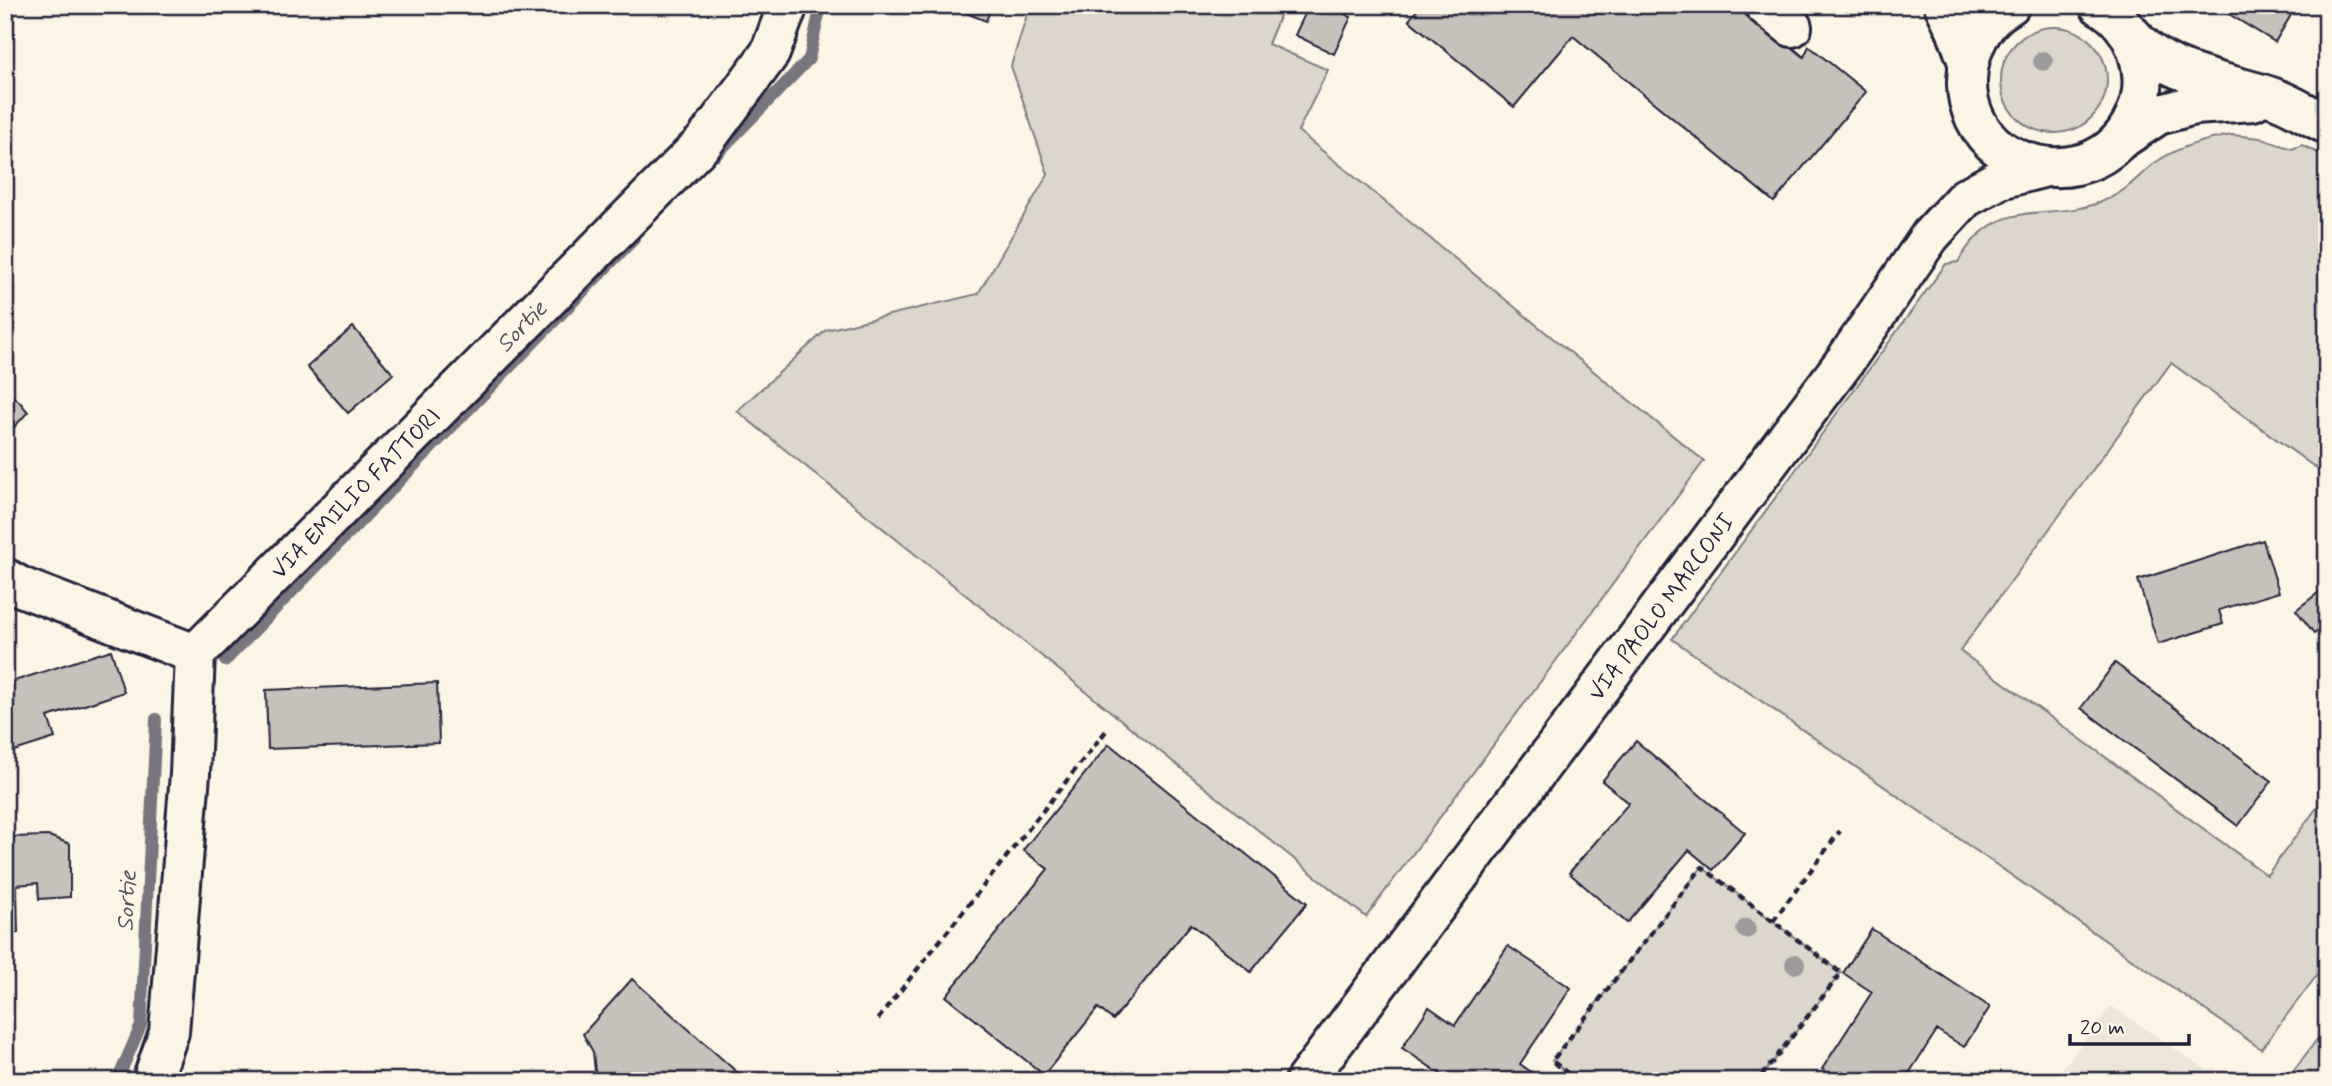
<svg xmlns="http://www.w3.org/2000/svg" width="2332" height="1086" viewBox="0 0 2332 1086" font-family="Mynerve,sans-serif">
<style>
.built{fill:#ece5d8}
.green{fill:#dcd6cc;stroke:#7f7c84;stroke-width:2}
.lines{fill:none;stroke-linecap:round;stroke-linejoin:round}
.stream{stroke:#78757e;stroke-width:12}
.building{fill:#c6c1bb;stroke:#22223b;stroke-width:2}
.minor-casing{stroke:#22223b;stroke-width:44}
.path{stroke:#22223b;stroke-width:4.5;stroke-dasharray:7 5;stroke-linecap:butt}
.minor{stroke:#fcf5e5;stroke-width:38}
.tree{fill:#9d9a9b}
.labels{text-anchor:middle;stroke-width:5;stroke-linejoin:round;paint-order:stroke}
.street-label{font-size:23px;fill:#22223b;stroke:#fcf5e5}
.water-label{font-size:24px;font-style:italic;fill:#545362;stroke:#fcf5e5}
</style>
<rect width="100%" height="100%" fill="#fcf5e5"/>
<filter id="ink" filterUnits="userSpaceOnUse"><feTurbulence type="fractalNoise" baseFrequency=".0143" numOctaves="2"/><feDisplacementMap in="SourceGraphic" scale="14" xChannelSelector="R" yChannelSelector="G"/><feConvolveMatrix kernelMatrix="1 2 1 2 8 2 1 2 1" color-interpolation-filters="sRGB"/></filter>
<g filter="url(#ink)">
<path class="built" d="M2111,1006L2223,1081H2053Z"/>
<g class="green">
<path d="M1030,5H1284L1268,44L1328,70L1298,131L1704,461L1366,917L737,411L826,330L978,294L1048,174L1011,66Z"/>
<circle cx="2054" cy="80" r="53"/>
<path d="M2232,135L2260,138L2292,149L2302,145L2327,157V476L2171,363L1960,651L2267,875L2327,794V962L2261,1049L1672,639L1946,264L1958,262C2000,189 2051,227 2110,198C2127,190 2138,177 2152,165C2176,147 2203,140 2232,135Z"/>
<path d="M1702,867L1841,973L1758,1081H1578L1552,1061Z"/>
<path d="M2327,1026V1081H2286Z"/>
</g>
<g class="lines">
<g class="stream">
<path d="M715,156L809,59L821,5"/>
<path d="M225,661L634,239"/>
<path d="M117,1081L141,1025L156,719"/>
</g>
</g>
<g class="building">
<path d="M946,5H992L986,21Z"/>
<path d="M1309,5H1327L1351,17L1334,54L1295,35Z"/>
<path d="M1421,5H1740L1804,57L1809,46L1866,92L1774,202L1573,36L1514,107L1409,20Z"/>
<path d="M2214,5H2297L2275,42Z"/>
<path d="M353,327L393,374L348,413L307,367Z"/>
<path d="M5,391L19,401L28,412L5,437Z"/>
<path d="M2263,540L2279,592L2219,610L2223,624L2158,644L2138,580Z"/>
<path d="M2327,586V623L2314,633L2296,610Z"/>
<path d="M111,650L124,692L48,717L55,738L5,754V684Z"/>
<path d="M2115,663L2272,781L2238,826L2081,708Z"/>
<path d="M437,683L439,743L268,749L266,690Z"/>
<path d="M1636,741L1745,833L1713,870L1689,850L1627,923L1569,873L1629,803L1602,781Z"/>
<path d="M1109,744L1307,903L1251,972L1191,924L1113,1020L1098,1008L1044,1075L946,996L1048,869L1023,850Z"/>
<path d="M49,836L70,844V897L39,899L38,883L17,885L18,933L5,934V841L11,837Z"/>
<path d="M1872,929L1990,1007L1964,1047L1937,1030L1904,1081H1840L1822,1069L1872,992L1843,973Z"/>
<path d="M1508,946L1571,988L1520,1064L1544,1081H1451L1402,1048L1429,1007L1455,1025Z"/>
<path d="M632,979L738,1073L731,1081H596L593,1052L583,1034Z"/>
</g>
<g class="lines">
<defs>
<g id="minor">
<path d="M1764,5L1792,27"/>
<path d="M1944,5L1955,27L1968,62"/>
<path d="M2010,5C1983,20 1968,49 1967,80C1966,106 1978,133 2000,149C2046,181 2111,171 2135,116C2153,77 2137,26 2099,5"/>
<path d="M2129,32C2163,77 2224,80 2274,98C2292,104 2309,116 2327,124"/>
<path d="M2120,140L2158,115L2194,105L2253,101"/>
<path d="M5,578L21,587L195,654"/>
<path id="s1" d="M152,1081L169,1032L190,774L195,654L704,142L770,53L788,5"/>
<path id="s2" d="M1305,1081L1845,361L1930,236L1965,198L2000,179L2042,168"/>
</g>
</defs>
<use href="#minor" class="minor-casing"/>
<g class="path">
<path d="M1773,921L1840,831"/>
<path d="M878,1019L1106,731"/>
<path d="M830,1081L839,1070"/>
<path d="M1578,1081L1552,1061L1702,867L1841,973L1758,1081"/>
</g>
<use href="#minor" class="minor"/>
</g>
<g class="tree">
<circle cx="2043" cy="61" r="10"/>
<circle cx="1746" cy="929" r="10"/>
<circle cx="1795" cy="964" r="10"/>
</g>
</g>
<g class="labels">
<g class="street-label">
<text dy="8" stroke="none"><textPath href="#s1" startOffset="658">VIA EMILIO FATTORI</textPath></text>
<text dy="8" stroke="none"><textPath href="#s2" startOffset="593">VIA PAOLO MARCONI</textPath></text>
</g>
<g class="water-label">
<text transform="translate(521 326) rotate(-46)" y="8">Sortie</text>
<text transform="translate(126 901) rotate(-87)" y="8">Sortie</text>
</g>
</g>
<rect width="2332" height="1086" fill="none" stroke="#fcf5e5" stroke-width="28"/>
<rect x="14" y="14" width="2304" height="1058" fill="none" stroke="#22223b" stroke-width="2.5" filter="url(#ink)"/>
<path d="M2070 1034v10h119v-10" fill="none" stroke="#22223b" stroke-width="3.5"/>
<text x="2080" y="1034" font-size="21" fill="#22223b" stroke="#fcf5e5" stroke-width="5" paint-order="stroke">20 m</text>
</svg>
